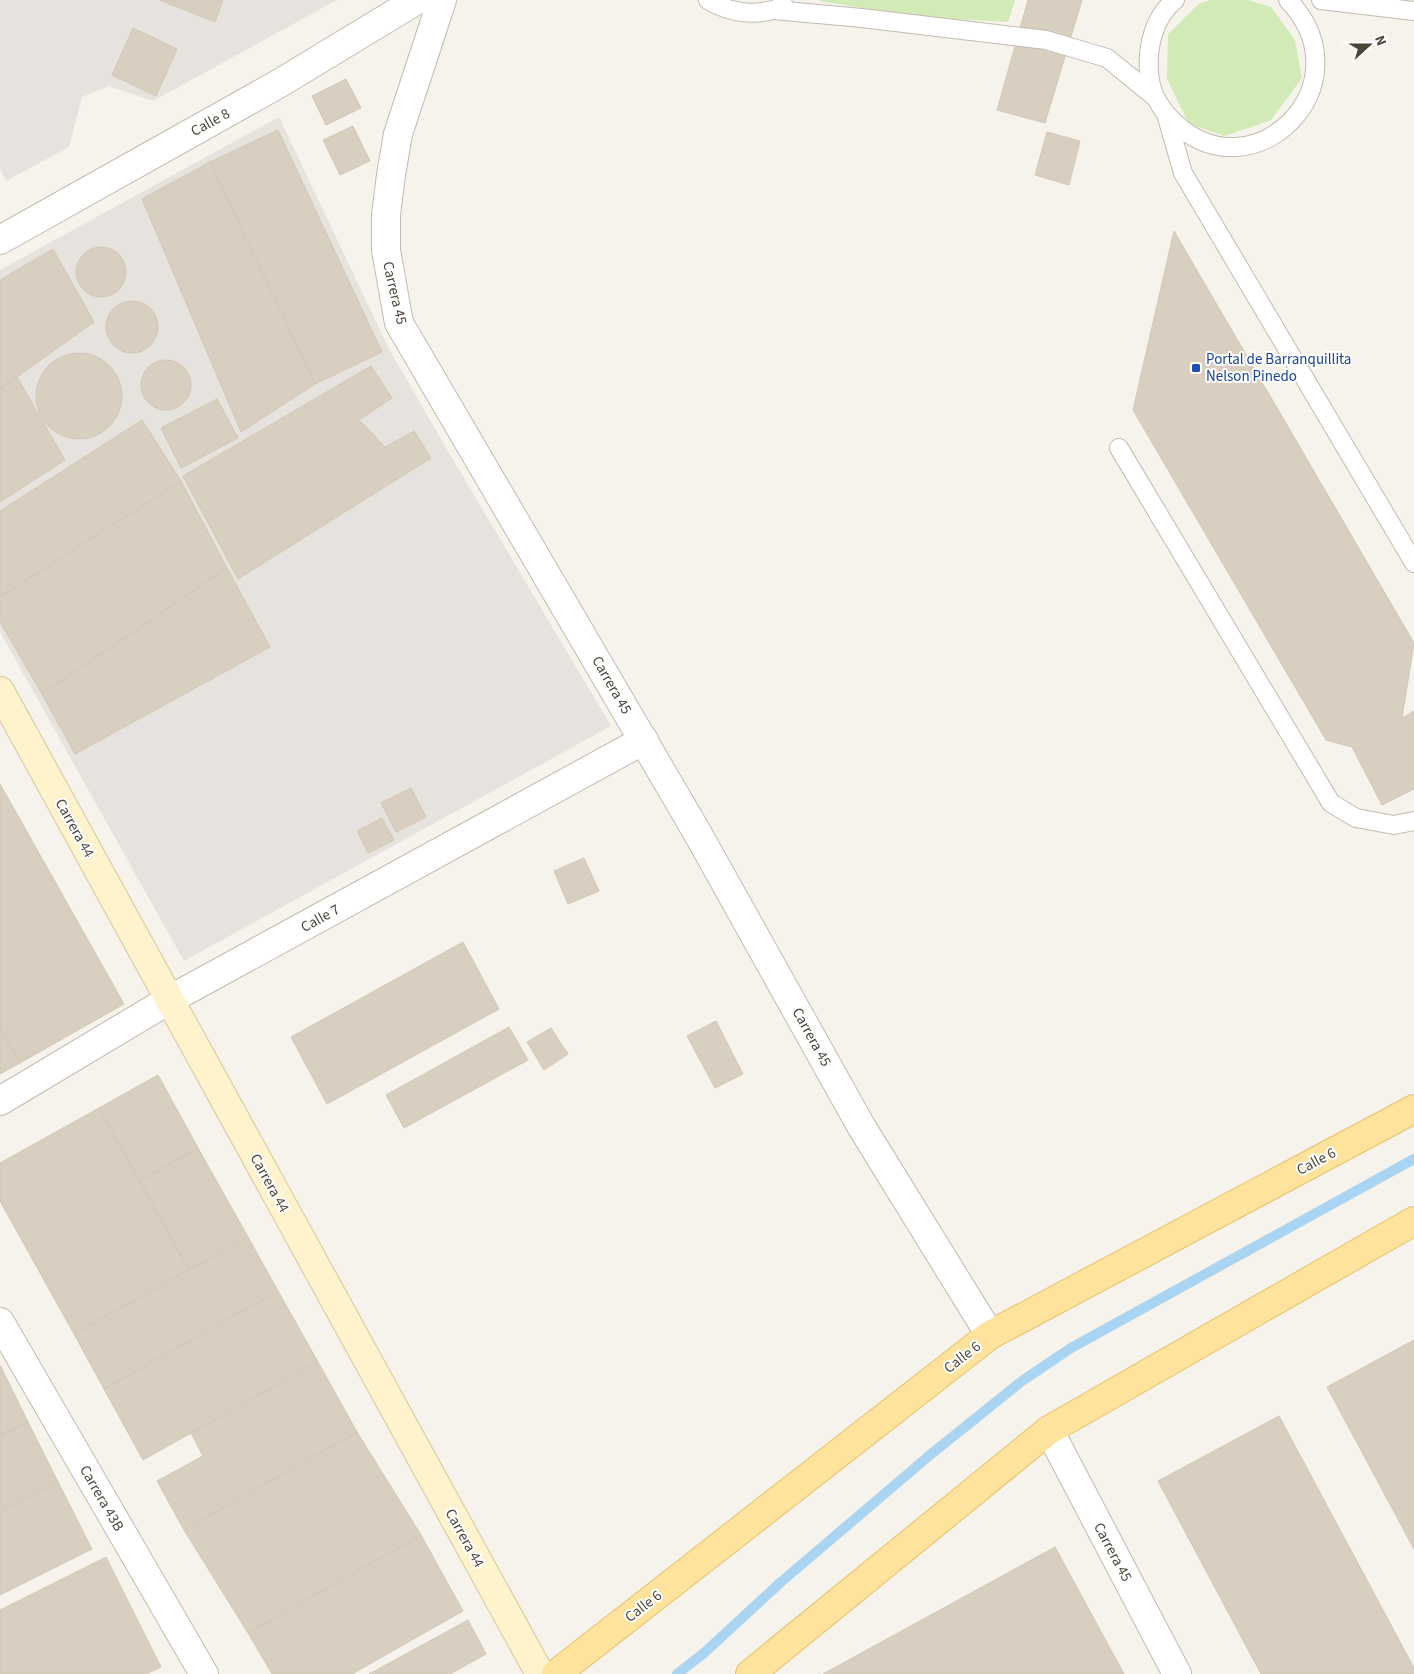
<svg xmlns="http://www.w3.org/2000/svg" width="1414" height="1674" viewBox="0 0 1414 1674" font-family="'Source Sans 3',sans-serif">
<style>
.industrial{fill:#e6e2dd}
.green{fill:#d2eab5}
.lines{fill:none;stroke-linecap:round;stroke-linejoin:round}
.stream{stroke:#a9d4f2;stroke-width:10}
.building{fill:#d8cfc1;stroke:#d3c7b4}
.lane-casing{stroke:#c2bbae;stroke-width:20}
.street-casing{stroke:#c2bbae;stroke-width:30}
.secondary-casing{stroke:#d6c79b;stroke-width:30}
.primary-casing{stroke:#e6c16a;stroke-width:30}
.lane{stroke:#fff;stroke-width:18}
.street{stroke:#fff;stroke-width:28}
.secondary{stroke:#fff3cd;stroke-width:28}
.primary{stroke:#ffe39c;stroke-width:28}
.transit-dot{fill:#1a4fb4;stroke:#fff;stroke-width:2}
.labels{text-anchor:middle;stroke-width:4;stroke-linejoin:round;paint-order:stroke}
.street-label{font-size:15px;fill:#4b4439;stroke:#fff}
.transit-label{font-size:15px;fill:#164399;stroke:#fff;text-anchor:start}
</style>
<rect width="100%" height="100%" fill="#f6f3ec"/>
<g class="industrial">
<path d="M0,0H337L153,101L109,86L82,97L69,147L6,181L0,169Z"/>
<path d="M279,117L389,349L449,453L611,726L184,961L0,632V270Z"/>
</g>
<g class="green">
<path d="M822,0H1015L1008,22L920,17L819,1Z"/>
<path d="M1210,0H1248L1271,7L1295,40L1302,78L1271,120L1225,136L1189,124L1167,79L1168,34L1199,4Z"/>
</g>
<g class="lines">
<path class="stream" d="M677,1674L704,1653L781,1582L930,1455L1022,1381L1071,1348L1414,1159"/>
</g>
<g class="building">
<path d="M160,0H223L215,22Z"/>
<path d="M1028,0H1082L1045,123L997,110Z"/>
<path d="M133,28L177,49L156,96L112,75Z"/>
<path d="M346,79L361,108L326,125L312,96Z"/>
<path d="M353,126L370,161L340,175L323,140Z"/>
<path d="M278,130L382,352L315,384L210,162Z"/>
<path d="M1047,132L1080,141L1069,185L1035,175Z"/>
<path d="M210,162L315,384L241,432L142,199Z"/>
<path d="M1174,231L1414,643L1402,718L1414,711V789L1382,805L1352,747L1326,740L1133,410Z"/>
<circle cx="101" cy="272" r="25"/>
<path d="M53,249L94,322L0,389V280Z"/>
<circle cx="132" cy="327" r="26"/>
<circle cx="79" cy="396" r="43"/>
<circle cx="166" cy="385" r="25"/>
<path d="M371,366L392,398L359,420L385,447L414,431L431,458L238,579L183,476Z"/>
<path d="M17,377L65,460L0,502V389Z"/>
<path d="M217,399L238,438L181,468L161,428Z"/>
<path d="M142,420L181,481L0,597V511Z"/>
<path d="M181,481L227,568L42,694L0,622V597Z"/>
<path d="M227,568L270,647L75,754L42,694Z"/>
<path d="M0,784L124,1004L20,1063L0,1027Z"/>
<path d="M411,788L426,817L396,832L381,803Z"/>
<path d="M382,818L394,840L368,853L357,831Z"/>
<path d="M584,858L599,891L568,904L554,871Z"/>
<path d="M463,942L499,1009L327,1104L291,1037Z"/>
<path d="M716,1021L743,1074L715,1088L687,1036Z"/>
<path d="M0,1027L20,1063L0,1074Z"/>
<path d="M509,1027L528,1060L404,1128L386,1095Z"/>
<path d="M551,1028L568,1054L544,1070L527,1042Z"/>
<path d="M158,1075L198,1148L140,1181L99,1108Z"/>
<path d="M99,1108L189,1270L74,1334L0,1201V1163Z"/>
<path d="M198,1148L248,1237L189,1270L140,1181Z"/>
<path d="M248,1237L278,1291L104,1389L74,1334Z"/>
<path d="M278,1291L318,1362L143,1460L104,1389Z"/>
<path d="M1414,1340V1549L1327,1387Z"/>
<path d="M318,1362L357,1432L184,1530L157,1481L203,1456L191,1433Z"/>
<path d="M0,1365L28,1422L0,1436Z"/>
<path d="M1279,1416L1414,1668V1674H1261L1158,1481Z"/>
<path d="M28,1422L58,1482L0,1511V1436Z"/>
<path d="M357,1432L421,1535L248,1633L184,1530Z"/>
<path d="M58,1482L92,1549L0,1595V1511Z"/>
<path d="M421,1535L463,1611L352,1674H272L248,1633Z"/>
<path d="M1055,1547L1124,1674H823Z"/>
<path d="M106,1557L161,1667L146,1674H0V1610Z"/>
<path d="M468,1620L486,1654L450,1674H369Z"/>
</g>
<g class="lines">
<defs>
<g id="lane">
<path d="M708,0C731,14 759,17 784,6"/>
<path d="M1175,0C1154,17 1147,46 1149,72C1150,91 1160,109 1174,122C1252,198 1369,85 1288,0"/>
<path d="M1321,0L1414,11"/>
<path d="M774,10L862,18L1046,40L1107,58L1155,97"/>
<path d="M1166,114L1183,173L1414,563"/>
<path d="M1119,448L1331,803L1356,818L1394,825L1414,821"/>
</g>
<g id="street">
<path d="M442,0L398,134L391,175L386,215V250L399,323L698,834L861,1126L990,1335"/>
<path d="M0,240L280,83L417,0"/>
<path d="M0,1101L169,1000L644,740"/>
<path d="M0,1322L204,1674"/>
<path d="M1049,1430L1177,1674"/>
</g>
<path id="secondary" d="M0,691L540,1674"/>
<g id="primary">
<path d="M556,1674L990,1335L1414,1109"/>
<path d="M750,1674L1049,1430L1414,1221"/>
</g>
</defs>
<use href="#lane" class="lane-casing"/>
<use href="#street" class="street-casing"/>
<use href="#secondary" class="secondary-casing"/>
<use href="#primary" class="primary-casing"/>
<use href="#lane" class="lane"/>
<use href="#street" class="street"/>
<use href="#secondary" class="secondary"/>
<use href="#primary" class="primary"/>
</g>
<rect class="transit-dot" x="1191" y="363" width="10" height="10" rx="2.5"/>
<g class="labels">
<g class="street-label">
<text transform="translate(210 122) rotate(-29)" y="5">Calle 8</text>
<text transform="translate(395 293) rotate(77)" y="5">Carrera 45</text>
<text transform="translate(612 685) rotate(60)" y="5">Carrera 45</text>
<text transform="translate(75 828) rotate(61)" y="5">Carrera 44</text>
<text transform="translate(320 918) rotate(-29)" y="5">Calle 7</text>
<text transform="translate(812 1037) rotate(61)" y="5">Carrera 45</text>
<text transform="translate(1316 1161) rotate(-28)" y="5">Calle 6</text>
<text transform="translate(270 1183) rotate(61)" y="5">Carrera 44</text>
<text transform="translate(962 1357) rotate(-38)" y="5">Calle 6</text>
<text transform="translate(102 1498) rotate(60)" y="5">Carrera 43B</text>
<text transform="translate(465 1538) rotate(61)" y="5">Carrera 44</text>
<text transform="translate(1113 1552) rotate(62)" y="5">Carrera 45</text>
<text transform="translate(643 1606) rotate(-38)" y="5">Calle 6</text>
</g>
<g class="transit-label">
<text x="1206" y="364">Portal de Barranquillita<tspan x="1206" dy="17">Nelson Pinedo</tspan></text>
</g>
</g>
<g transform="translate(1369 45) rotate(69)" stroke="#ffffff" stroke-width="4" paint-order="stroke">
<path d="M0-4L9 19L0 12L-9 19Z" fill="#4b4439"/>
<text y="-8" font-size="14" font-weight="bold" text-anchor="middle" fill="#4b4439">N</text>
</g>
</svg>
